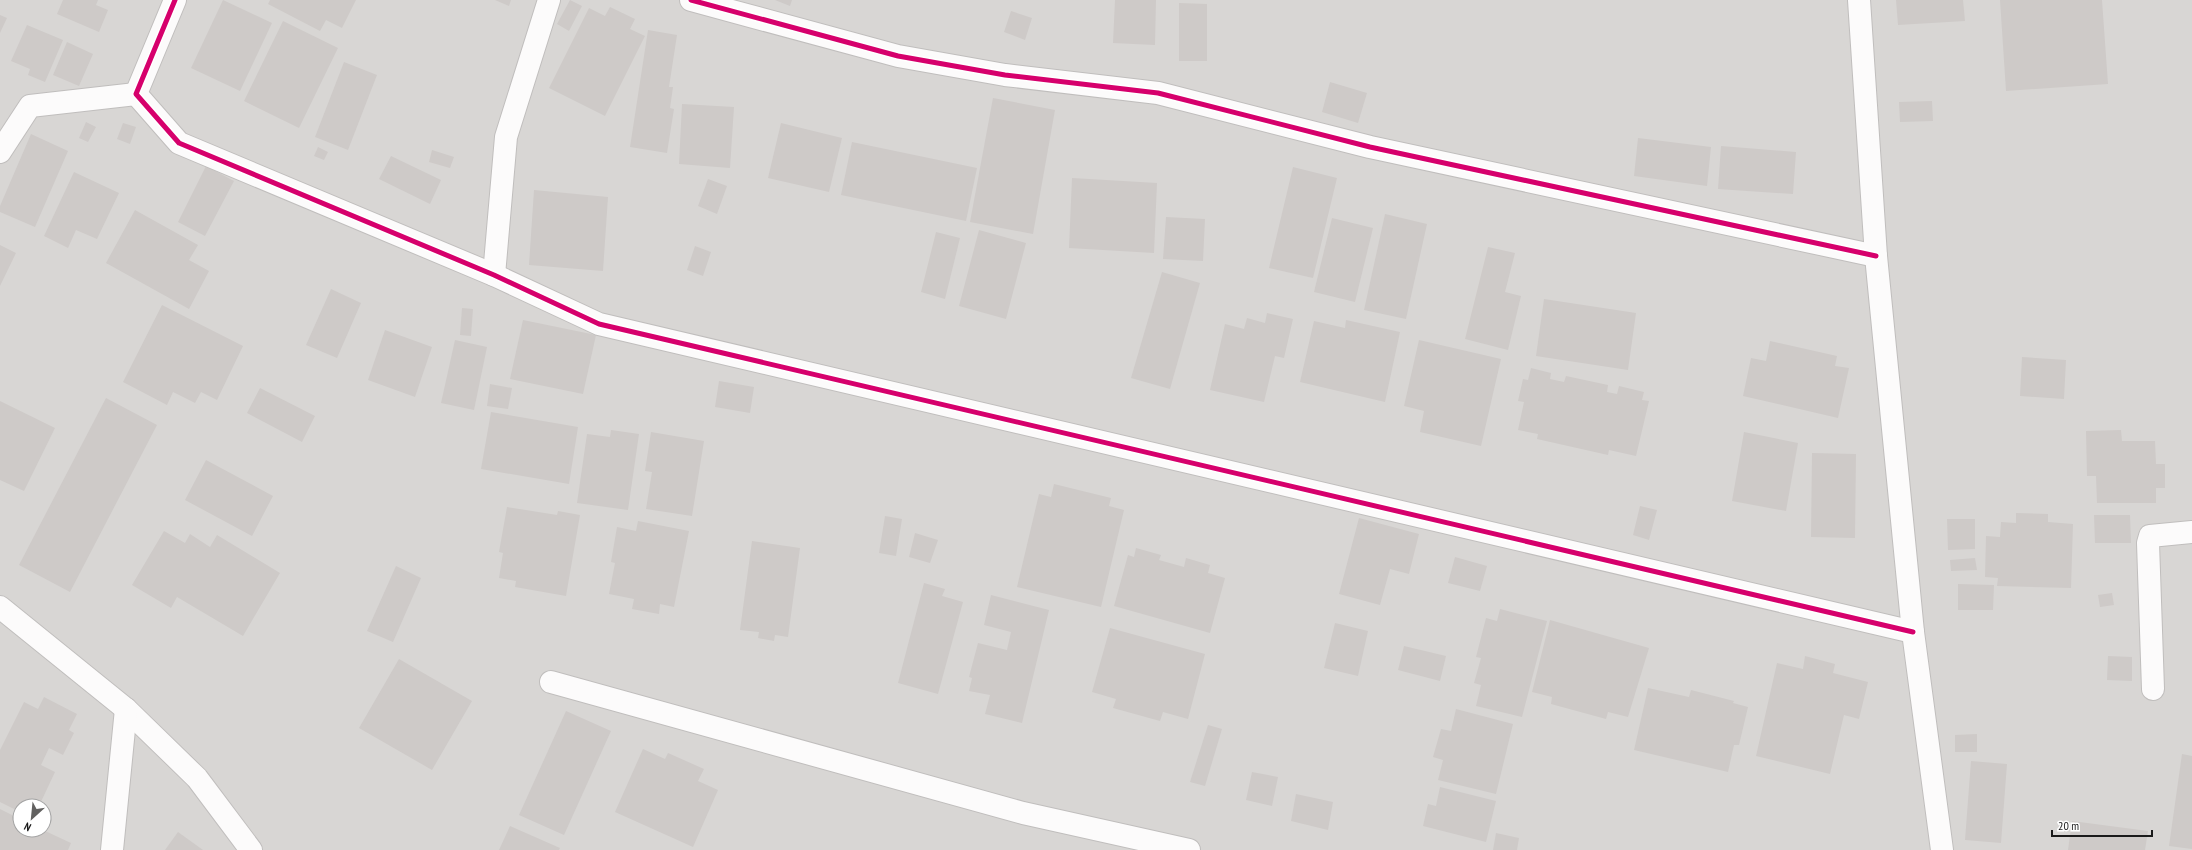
<svg xmlns="http://www.w3.org/2000/svg" width="2192" height="850" viewBox="0 0 2192 850" font-family="'PT Sans Narrow',sans-serif">
<style>
.residential{fill:#d8d6d4;fill-rule:evenodd}
.building{fill:#cecac8}
.lines{fill:none;stroke-linecap:round;stroke-linejoin:round}
.minor-casing{stroke:#c0bebd;stroke-width:24}
.minor{stroke:#fcfbfb;stroke-width:22}
.cycleway-casing{stroke:#fff;stroke-width:8}
.cycleway{stroke:#d6006c;stroke-width:5}
</style>
<rect width="100%" height="100%" fill="#e9e6e3"/>
<path class="residential" d="M0,0H2192V850H0ZM20,806H44V830H20Z"/>
<g class="building">
<path d="M63,0H98L96,5L108,10L99,32L57,14Z"/>
<path d="M223,0L272,23L240,91L191,68Z"/>
<path d="M270,0H356L342,28L326,20L320,31L268,4Z"/>
<path d="M495,0H511L509,6Z"/>
<path d="M570,0L582,6L569,31L557,24Z"/>
<path d="M775,0H792L790,6Z"/>
<path d="M1115,0H1156L1155,45L1113,43Z"/>
<path d="M1896,0H1963L1965,21L1898,25Z"/>
<path d="M2000,0H2102L2108,84L2006,91Z"/>
<path d="M1179,3L1207,4V61H1179Z"/>
<path d="M610,7L635,19L630,29L645,36L605,116L549,88L589,8L605,16Z"/>
<path d="M1011,11L1032,18L1025,40L1004,32Z"/>
<path d="M0,15L7,18L0,33Z"/>
<path d="M283,21L338,48L299,128L244,101Z"/>
<path d="M27,25L63,40L45,82L28,75L30,69L11,61Z"/>
<path d="M648,30L677,35L669,87H673L670,108L674,109L667,153L630,147Z"/>
<path d="M67,42L93,54L79,86L53,75Z"/>
<path d="M344,62L377,75L348,150L315,137Z"/>
<path d="M1330,82L1367,93L1358,123L1322,112Z"/>
<path d="M993,98L1055,110L1033,234L970,222Z"/>
<path d="M1932,101L1933,121L1900,122L1899,102Z"/>
<path d="M682,104L734,107L730,168L679,164Z"/>
<path d="M86,122L96,127L88,142L79,138Z"/>
<path d="M123,123L136,127L130,144L117,139Z"/>
<path d="M781,123L842,138L829,192L768,178Z"/>
<path d="M31,134L68,151L35,227L0,212V206Z"/>
<path d="M1638,138L1711,147L1707,186L1634,176Z"/>
<path d="M852,142L977,168L966,221L841,195Z"/>
<path d="M1721,146L1796,152L1793,194L1718,189Z"/>
<path d="M318,147L328,152L324,160L314,156Z"/>
<path d="M432,150L454,157L450,168L429,162Z"/>
<path d="M391,156L441,180L430,204L379,179Z"/>
<path d="M206,166L234,181L205,236L178,222Z"/>
<path d="M1293,167L1337,178L1313,278L1269,268Z"/>
<path d="M74,172L119,193L97,239L76,230L68,248L44,236Z"/>
<path d="M1072,178L1157,183L1154,253L1069,248Z"/>
<path d="M708,179L727,186L717,214L698,206Z"/>
<path d="M534,190L608,197L603,271L529,265Z"/>
<path d="M135,210L198,245L189,260L209,271L189,309L106,263Z"/>
<path d="M1385,214L1427,224L1406,319L1364,310Z"/>
<path d="M1166,217L1205,219L1203,261L1163,259Z"/>
<path d="M1332,218L1373,228L1355,302L1314,292Z"/>
<path d="M979,230L1026,243L1006,319L959,306Z"/>
<path d="M936,232L960,238L945,299L921,292Z"/>
<path d="M0,245L16,253L0,286Z"/>
<path d="M695,246L711,252L703,276L687,270Z"/>
<path d="M1488,247L1515,253L1505,292L1521,296L1508,350L1465,339Z"/>
<path d="M1162,272L1200,283L1170,389L1131,378Z"/>
<path d="M331,289L361,303L337,358L306,345Z"/>
<path d="M1544,299L1636,313L1628,370L1536,356Z"/>
<path d="M162,305L243,346L217,400L201,392L195,403L173,392L167,405L123,382Z"/>
<path d="M462,308L473,309L471,336L460,335Z"/>
<path d="M1267,313L1293,319L1284,358L1275,356L1264,402L1210,390L1225,324L1244,329L1247,318L1265,323Z"/>
<path d="M523,320L596,335L583,394L510,379Z"/>
<path d="M1346,320L1400,332L1385,402L1300,382L1314,321L1345,328Z"/>
<path d="M385,330L432,347L415,397L368,380Z"/>
<path d="M455,340L487,347L474,410L441,403Z"/>
<path d="M1419,340L1501,359L1481,446L1420,432L1424,411L1404,406Z"/>
<path d="M1770,341L1837,356L1835,366L1849,368L1838,418L1743,396L1751,358L1766,361Z"/>
<path d="M2022,357L2066,360L2064,399L2020,396Z"/>
<path d="M1531,368L1551,373L1550,379L1564,382L1566,376L1608,385L1607,392L1617,394L1619,386L1644,392L1642,400L1649,401L1636,456L1609,450L1608,455L1537,439L1538,434L1518,430L1524,402L1518,401L1523,379L1528,380Z"/>
<path d="M719,381L754,387L750,413L715,407Z"/>
<path d="M490,384L512,388L508,409L487,406Z"/>
<path d="M260,388L315,416L302,442L247,413Z"/>
<path d="M106,398L157,425L70,592L19,565Z"/>
<path d="M0,401L55,428L24,491L0,480Z"/>
<path d="M491,412L578,427L569,484L481,469Z"/>
<path d="M611,430L639,434L628,510L577,503L587,434L610,437Z"/>
<path d="M2121,430L2122,441H2155L2156,464H2165V488H2156V503H2097L2096,476H2087L2086,431Z"/>
<path d="M651,432L704,441L692,516L646,509L652,472L645,471Z"/>
<path d="M1744,432L1798,443L1786,511L1732,501Z"/>
<path d="M1812,453L1856,454L1855,538L1811,537Z"/>
<path d="M206,460L273,496L252,536L185,500Z"/>
<path d="M1054,484L1111,498L1109,506L1124,510L1101,607L1017,587L1039,494L1051,497Z"/>
<path d="M1640,506L1657,510L1649,540L1633,535Z"/>
<path d="M507,507L557,515L558,511L580,515L566,596L515,587L516,581L499,578L503,553L499,552Z"/>
<path d="M2016,513L2048,514V522L2073,524L2071,588L1997,586L1998,578L1985,577L1986,536L2000,537L2001,522L2016,523Z"/>
<path d="M2094,515H2130L2131,543H2095Z"/>
<path d="M885,516L902,519L896,556L879,553Z"/>
<path d="M1359,518L1419,534L1409,574L1390,569L1380,605L1339,594Z"/>
<path d="M1947,519H1975V549L1948,550Z"/>
<path d="M638,521L689,531L674,607L660,604L659,614L632,609L634,599L609,594L615,563L611,562L617,527L636,531Z"/>
<path d="M164,531L185,543L190,534L210,547L217,535L280,573L243,636L177,597L171,608L132,585Z"/>
<path d="M915,533L938,540L930,563L909,557Z"/>
<path d="M752,541L800,548L788,637L775,635L774,641L758,638L759,632L740,630Z"/>
<path d="M1136,548L1161,555L1159,560L1184,567L1186,558L1210,565L1208,573L1225,578L1210,633L1114,606L1128,555L1134,557Z"/>
<path d="M1455,557L1487,566L1480,591L1448,583Z"/>
<path d="M1975,558L1977,570L1951,571L1950,560Z"/>
<path d="M396,566L421,578L393,642L367,631Z"/>
<path d="M924,583L945,589L942,596L963,602L938,694L898,683Z"/>
<path d="M1958,584L1994,585L1993,610H1958Z"/>
<path d="M2112,593L2114,605L2100,607L2098,595Z"/>
<path d="M991,595L1049,610L1022,723L985,714L990,695L969,691L972,678L969,677L978,643L1007,650L1011,632L984,625Z"/>
<path d="M1500,609L1547,621L1522,717L1476,706L1481,685L1474,683L1481,658L1476,657L1486,618L1497,621Z"/>
<path d="M1550,620L1649,648L1628,717L1608,712L1606,719L1551,704L1552,697L1532,692Z"/>
<path d="M1335,623L1368,631L1358,676L1324,668Z"/>
<path d="M1110,628L1205,654L1188,719L1163,712L1160,721L1113,708L1116,699L1092,692Z"/>
<path d="M1404,646L1446,656L1440,681L1398,670Z"/>
<path d="M1805,656L1835,664L1833,673L1868,682L1859,719L1844,715L1830,774L1756,756L1777,663L1803,669Z"/>
<path d="M2108,656L2132,657V681L2107,680Z"/>
<path d="M399,659L472,701L432,770L359,728Z"/>
<path d="M1648,688L1689,697L1691,690L1734,701L1733,703L1748,707L1739,745H1734L1728,772L1634,750Z"/>
<path d="M44,697L77,714L69,730L74,733L63,755L49,748L41,765L55,772L39,806H20V812L0,802V750L24,702L38,709Z"/>
<path d="M1456,709L1513,724L1496,794L1438,780L1443,760L1433,757L1441,729L1451,731Z"/>
<path d="M566,711L611,731L564,835L519,815Z"/>
<path d="M1208,725L1222,729L1205,786L1190,782Z"/>
<path d="M1977,734V752H1955V735Z"/>
<path d="M643,749L665,759L668,753L704,769L698,781L718,790L693,847L615,812Z"/>
<path d="M2182,754L2192,756V849L2169,846Z"/>
<path d="M1971,761L2007,764L2001,843L1965,840Z"/>
<path d="M1252,772L1278,777L1272,806L1246,800Z"/>
<path d="M1440,787L1496,801L1486,842L1423,826L1428,804L1436,806Z"/>
<path d="M1296,794L1333,802L1328,830L1291,821Z"/>
<path d="M0,809L20,819V830H43L71,843L68,850H0Z"/>
<path d="M2072,821L2148,831L2145,850H2068Z"/>
<path d="M510,826L560,848L559,850H499Z"/>
<path d="M178,832L203,850H165Z"/>
<path d="M1496,833L1519,838L1517,850H1493Z"/>
</g>
<g class="lines">
<defs>
<g id="minor">
<path d="M175,0L136,94L179,143L494,275L599,324L1913,632"/>
<path d="M691,0L898,56L1005,75L1158,93L1370,147L1876,256"/>
<path d="M1859,0L1876,256L1913,632L1942,850"/>
<path d="M0,152L30,106L136,94"/>
<path d="M494,275L506,137L549,0"/>
<path d="M0,607L126,709L197,778L251,850"/>
<path d="M551,682L1023,813L1189,850"/>
<path d="M2153,689L2148,543L2150,536L2192,532"/>
<path d="M112,850L126,709"/>
</g>
</defs>
<use href="#minor" class="minor-casing"/>
<use href="#minor" class="minor"/>
<defs>
<g id="cycleway">
<path d="M175,0L136,94L179,143L494,275L599,324L1913,632"/>
<path d="M691,0L898,56L1005,75L1158,93L1370,147L1876,256"/>
</g>
</defs>
<use href="#cycleway" class="cycleway-casing"/>
<use href="#cycleway" class="cycleway"/>
</g>
<g transform="translate(32 818) rotate(207)"><circle r="19" fill="#ffffff" stroke="#a3a3a3"/>
<path d="M0-3L7 15L0 10L-7 15Z" fill="#626160"/>
<text y="-6" font-size="11" font-weight="bold" text-anchor="middle" fill="#1a1a1a">N</text>
</g>
<path d="M2052 830v6h100v-6" fill="none" stroke="#1a1a1a" stroke-width="2"/>
<text x="2058" y="830" font-size="12" fill="#1a1a1a" stroke="#ffffff" stroke-width="3" paint-order="stroke">20 m</text>
</svg>
